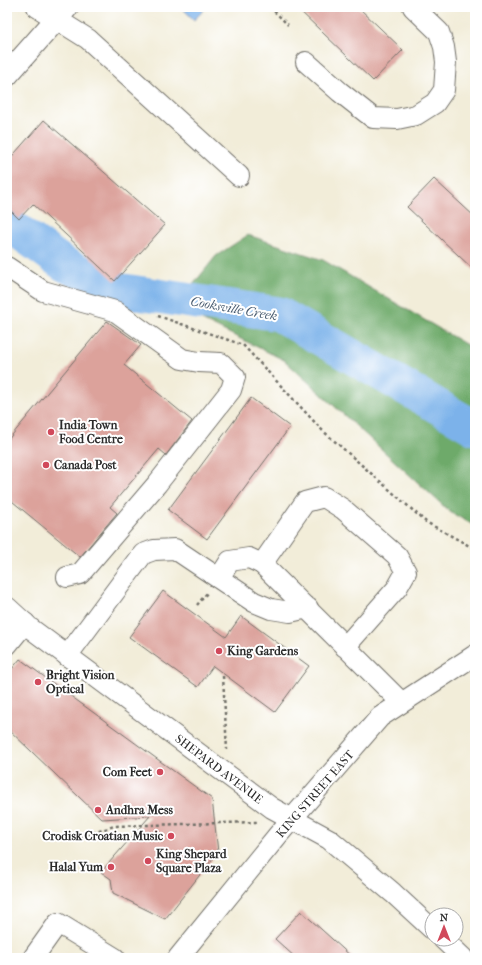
<svg xmlns="http://www.w3.org/2000/svg" width="482" height="965" viewBox="0 0 482 965" font-family="'IM FELL French Canon',serif">
<style>
.forest{fill:#6eaa6a;stroke:#4c6a4a}
.water{fill:#7bb2ea;stroke:#536e8a}
.lines{fill:none;stroke-linecap:round;stroke-linejoin:round}
.river{stroke:#7bb2ea;stroke-width:35}
.building{fill:#dca29b}
.minor-casing{stroke:#716f68;stroke-width:22}
.major-casing{stroke:#716f68;stroke-width:24}
.path{stroke:#716f68;stroke-width:2.5;stroke-dasharray:3 3;stroke-linecap:butt}
.minor{stroke:#fff;stroke-width:20}
.major{stroke:#fff;stroke-width:22}
.poi-dot{fill:#d1495b;stroke:#fff;stroke-width:1.5}
.labels{text-anchor:middle;stroke-width:4;stroke-linejoin:round;paint-order:stroke}
.poi-label{font-size:12px;font-weight:bold;fill:#2b2b2b;stroke:#fff;text-anchor:start}
.street-label{font-size:12px;fill:#2b2b2b;stroke:#fff}
.water-label{font-size:13px;font-style:italic;fill:#475a6e;stroke:#fff}
</style>
<rect width="100%" height="100%" fill="#fff"/>
<filter id="ink" filterUnits="userSpaceOnUse"><feTurbulence type="fractalNoise" baseFrequency=".025" numOctaves="2"/><feDisplacementMap in="SourceGraphic" scale="8" xChannelSelector="R" yChannelSelector="G"/><feConvolveMatrix kernelMatrix="1 2 1 2 8 2 1 2 1" color-interpolation-filters="sRGB"/></filter>
<filter id="wash" filterUnits="userSpaceOnUse"><feTurbulence type="fractalNoise" baseFrequency=".012" numOctaves="4" result="noise"/><feDisplacementMap in="SourceGraphic" scale="16" xChannelSelector="R" yChannelSelector="G"/><feGaussianBlur stdDeviation="0.9" result="paint"/><feColorMatrix in="noise" values="0 0 0 0 0 0 0 0 0 0 0 0 0 0 0 0 0 1.4 0 .05"/><feComposite in="paint" operator="in"/></filter>
<g filter="url(#wash)">
<rect width="100%" height="100%" fill="#f2edd9"/>
<path class="forest" d="M248,235L323,260L472,348L475,352V526L450,512L284,360L175,307L216,256Z"/>
<path class="water" d="M185,7H207L194,20L183,9Z"/>
<g class="lines">
<path class="river" d="M7,223L64,264L117,290L279,314L475,428"/>
</g>
<g id="blocks">
<g class="building">
<path d="M296,7H358L403,50L373,81Z"/>
<path d="M44,120L165,225L115,281L33,204L19,219L7,207V162Z"/>
<path d="M434,179L475,217V271L407,207Z"/>
<path d="M107,321L141,345L124,365L192,421L166,455L159,449L110,507L117,513L80,557L7,497V441Z"/>
<path d="M251,398L290,427L207,539L168,510Z"/>
<path d="M163,591L226,637L241,616L309,666L275,712L213,666L198,687L129,637Z"/>
<path d="M20,659L212,799L218,852L165,919L113,893L111,879L101,872L150,816L102,819L7,728V675Z"/>
<path d="M301,911L353,958H296L275,939Z"/>
</g>
</g>
</g>
<g filter="url(#ink)">
<use href="#blocks" fill-opacity="0" stroke="#716f68" stroke-width="1"/>
<g class="lines">
<defs>
<g id="minor">
<path d="M37,7L88,39L239,176"/>
<path d="M306,62L340,92L373,118L397,119L416,115L435,103L444,90L446,62L444,47L439,32L413,7"/>
<path d="M7,267L43,291L115,311L182,359L199,362L221,363L235,377L231,390L157,484L80,574L67,577"/>
<path d="M219,578L230,561L249,558L262,564"/>
<path d="M7,607L30,628L272,808L329,839L393,893L432,929"/>
<path d="M7,645L25,623"/>
<path d="M345,647L397,588L406,572L397,556L343,509L324,497L305,502L262,564L401,702"/>
<path d="M67,656L143,554L154,550L175,549L254,602L271,609L290,612L308,608"/>
<path d="M443,939L463,958"/>
<path d="M33,958L58,923L115,958"/>
<path d="M178,958L278,835L380,717L475,655"/>
</g>
<path id="major" d="M7,75L67,7"/>
</defs>
<use href="#minor" class="minor-casing"/>
<use href="#major" class="major-casing"/>
<g class="path">
<path d="M270,7L288,25"/>
<path d="M158,316L243,345L322,430L426,522L475,549"/>
<path d="M197,605L207,593"/>
<path d="M223,676L227,750"/>
<path d="M76,839L114,826L257,822"/>
</g>
<use href="#minor" class="minor"/>
<use href="#major" class="major"/>
</g>
</g>
<g class="poi-dot">
<circle cx="51" cy="432" r="4"/>
<circle cx="46" cy="465" r="4"/>
<circle cx="219" cy="651" r="4"/>
<circle cx="38" cy="682" r="4"/>
<circle cx="160" cy="772" r="4"/>
<circle cx="98" cy="810" r="4"/>
<circle cx="171" cy="836" r="4"/>
<circle cx="148" cy="861" r="4"/>
<circle cx="111" cy="867" r="4"/>
</g>
<g class="labels">
<g class="poi-label">
<text x="59" y="429">India Town<tspan x="59" dy="14">Food Centre</tspan></text>
<text x="54" y="469">Canada Post</text>
<text x="227" y="655">King Gardens</text>
<text x="46" y="679">Bright Vision<tspan x="46" dy="14">Optical</tspan></text>
<text x="152" y="776" text-anchor="end">Com Feet</text>
<text x="106" y="814">Andhra Mess</text>
<text x="163" y="840" text-anchor="end">Crodisk Croatian Music</text>
<text x="156" y="858">King Shepard<tspan x="156" dy="14">Square Plaza</tspan></text>
<text x="103" y="871" text-anchor="end">Halal Yum</text>
</g>
<g class="street-label">
<text transform="translate(219 769) rotate(37)" y="4">SHEPARD AVENUE</text>
<text transform="translate(315 794) rotate(-49)" y="4">KING STREET EAST</text>
</g>
<g class="water-label">
<text transform="translate(234 308) rotate(10)" y="5">Cooksville Creek</text>
</g>
</g>
<rect width="482" height="965" fill="none" stroke="#fff" stroke-width="24"/>
<g transform="translate(444 927)"><circle r="19" fill="#ffffff" stroke="#aaaaaa"/>
<path d="M0-3L7 15L0 10L-7 15Z" fill="#d1495b"/>
<text y="-6" font-size="11" font-weight="bold" text-anchor="middle" fill="#2b2b2b">N</text>
</g>
</svg>
